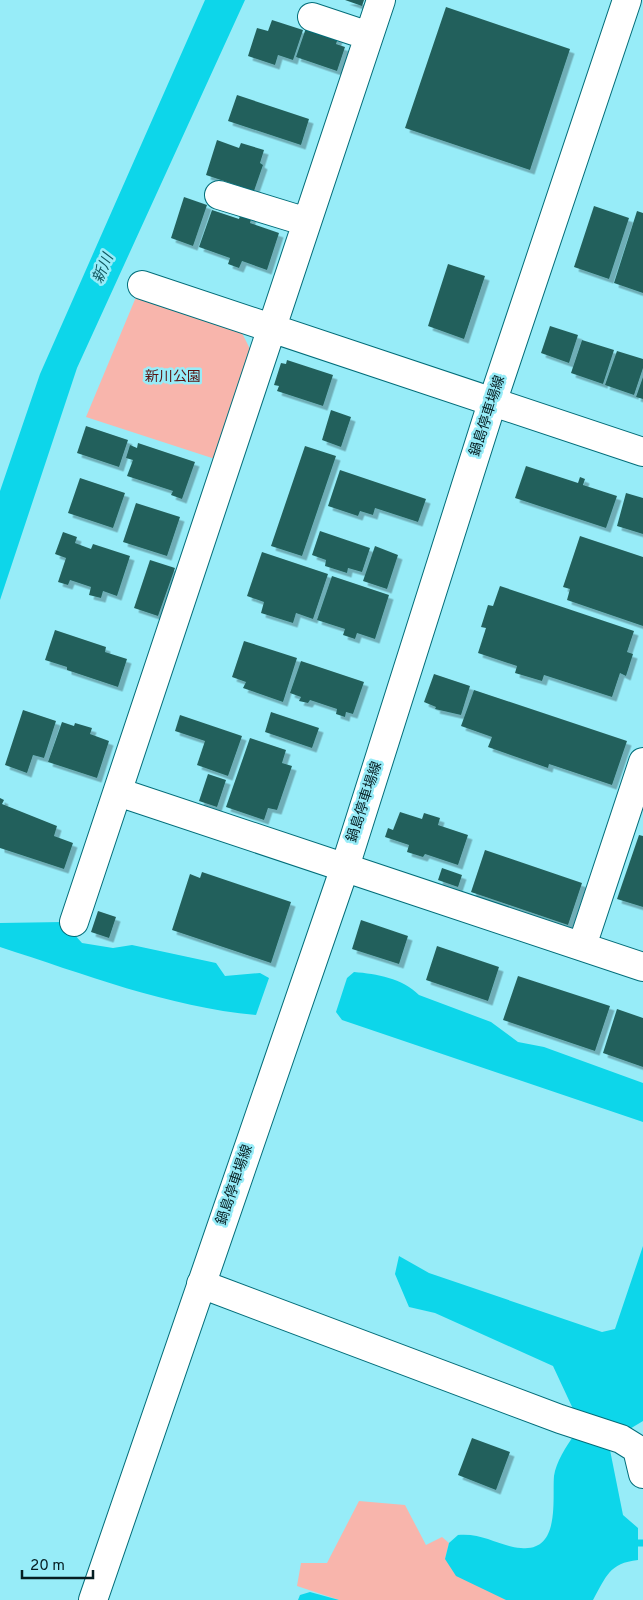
<svg xmlns="http://www.w3.org/2000/svg" width="643" height="1600" viewBox="0 0 643 1600" font-family="Overpass,'Noto Sans JP',sans-serif">
	<style>
		.green { fill: #f8b5ac }
		.water { fill: #0dd6ea }
		.lines { fill: none; stroke-linecap: round; stroke-linejoin: round }
		.stream { stroke: #0dd6ea; stroke-width: 7 }
		.building { fill: #24615c; filter: url(#shadow) }
		.minor-casing { stroke: #026d79; stroke-width: 30 }
		.secondary-casing { stroke: #026d79; stroke-width: 30 }
		.minor { stroke: #fff; stroke-width: 28 }
		.secondary { stroke: #fff; stroke-width: 28 }
		.labels { text-anchor: middle; dominant-baseline: central; stroke-width: 5; stroke-linejoin: round; paint-order: stroke }
		.park-label { font-size: 14px; fill: #571311; stroke: #97ecf8 }
		.street-label { font-size: 14px; fill: #051e22; stroke: #97ecf8 }
		.water-label { font-size: 15px; font-style: italic; fill: #125861; stroke: #97ecf8 }
	</style>
	<defs>
		<filter id="shadow"><feDropShadow dx="4.5" dy="4.5" stdDeviation="0" flood-color="#0004"/></filter>
	</defs>
	<rect width="100%" height="100%" fill="#97ecf8"/>
	<!-- green -->
	<path class="green" d="M136,297l106,36 9,18 -36,108 -129,-42z
		M359,1501l46,4 21,40 16,-8 7,6 -4,16 61,41h-167l-42,-14 4,-23h26z"/>
	<!-- water -->
	<path class="water" d="M205,0h40l-168,368 -77,232v-109l40,-117z
		M63,922l19,21 31,5 19,-3 84,18 9,13 35,-3 9,5 -13,37c-88,-8 -172,-41 -256,-68v-24z
		M354,972c23,2 48,6 65,23l72,27 27,20 26,5 99,36v39l-301,-102 -6,-8 11,-34z
		M643,1246v175l-15,9 -54,-19 -21,-45 -118,-53 -26,-6 -14,-33 4,-18 30,17 173,59 13,-3z
		M574,1435l36,15 13,65 15,13v32c-29,3 -32,17 -45,40h-87l-50,-24 -11,-17 4,-16 9,-8c27,-2 39,11 63,13 40,4 31,-49 33,-72 2,-14 12,-29 20,-41z
		M310,1592l29,8h-41l2,-5z"/>
	<g class="lines">
		<!-- stream -->
		<path class="stream" d="M638,1543h5"/>
	</g>
	<!-- building -->
	<path class="building" d="M345,0h19l-2,6z
		M446,7l124,42 -40,121 -125,-42z
		M272,20l31,10 -10,30 -15,-5 -3,10 -27,-9 9,-28 11,3z
		M306,28l32,10 -2,6 9,3 -8,24 -41,-14z
		M237,95l72,24 -8,26 -73,-24z
		M217,140l22,8 2,-5 23,7 -4,13 3,2 -9,26 -48,-16z
		M184,197l23,8 -14,41 -22,-8z
		M594,206l35,12 -20,61 -35,-12z
		M212,210l27,9 2,-6 11,3 -2,7 29,10 -12,37 -25,-9 -3,7 -11,-4 2,-6 -31,-11z
		M637,211l6,2v80l-29,-10z
		M448,264l37,12 -21,63 -36,-13z
		M550,326l28,9 -9,28 -28,-10z
		M582,340l32,10 -11,34 -32,-11z
		M617,351l26,8v9l-9,27 -29,-10z
		M287,360l46,15 -10,31 -46,-15 2,-5 -5,-1 7,-22 5,1z
		M643,377v22l-7,-2z
		M331,410l20,7 -10,30 -19,-7z
		M86,426l42,14 -9,27 -42,-14z
		M138,443l57,19 -13,37 -11,-4 2,-4 -46,-15 6,-16 -7,-2 4,-13 7,3z
		M305,446l31,10 -34,100 -31,-10z
		M526,466l52,17 2,-6 5,2 -2,6 34,11 -11,32 -91,-30z
		M340,470l86,29 -8,23 -43,-14 -2,7 -13,-4 -2,5 -30,-10z
		M80,478l45,15 -12,35 -45,-15z
		M626,493l17,5v36l-26,-8z
		M136,503l44,14 -13,39 -44,-14z
		M320,531l50,17 -8,24 -14,-4 -1,5 -22,-7 1,-6 -14,-5z
		M63,532l14,5 -2,6 16,6 2,-5 37,12 -13,40 -14,-5 -2,7 -12,-3 2,-8 -21,-7 -2,5 -10,-3 8,-24 -11,-4z
		M580,536l63,21v69l-76,-26 3,-11 -7,-2z
		M375,546l23,9 -11,34 -24,-8z
		M262,552l66,22 -15,45 -17,-6 -3,10 -32,-10 3,-11 -17,-6z
		M150,560l25,8 -17,48 -24,-8z
		M332,576l57,19 -14,44 -18,-6 -2,6 -12,-4 2,-6 -28,-9z
		M500,586l134,45 -7,21 6,2 -7,22 -6,-3 -8,24 -68,-22 -2,6 -27,-8 2,-7 -39,-13 8,-25 -5,-1 7,-22 5,1z
		M55,630l51,17 -1,5 22,7 -9,28 -51,-17v-3l-22,-7z
		M244,641l53,17 -14,44 -40,-14 3,-6 -14,-5z
		M301,661l63,21 -11,32 -7,-2 -1,5 -9,-3 1,-5 -27,-9 -2,3 -9,-2 2,-4 -11,-4z
		M434,674l36,12 -9,29 -26,-6 1,-2 -12,-5z
		M474,690l153,51 -15,44 -63,-21 -1,4 -60,-21 4,-10 -31,-11z
		M23,710l33,11 -12,37 -11,-3 -6,18 -22,-8z
		M271,712l48,16 -7,20 -47,-16z
		M180,715l62,21 -14,40 -31,-11 8,-24 -30,-10z
		M62,722l12,4 1,-3 17,5 -2,6 19,7 -12,37 -49,-16z
		M250,738l36,12 -4,13 10,3 -15,44 -9,-2 -4,12 -38,-13z
		M208,774l18,6 -9,27 -18,-6z
		M0,798l4,2 -2,4 55,22 -3,10 19,7 -9,26 -64,-21z
		M400,812l22,7 2,-6 16,5 -2,7 30,10 -10,30 -33,-11 -2,3 -16,-5 2,-7 -24,-8 3,-9 5,2z
		M639,835l4,1v71l-26,-8z
		M485,850l97,33 -14,42 -97,-33z
		M442,868l20,7 -4,12 -20,-7z
		M202,872l89,30 -20,61 -99,-33 18,-56 10,4z
		M98,911l18,6 -7,21 -18,-6z
		M361,920l47,16 -9,28 -47,-15z
		M437,946l62,21 -11,34 -62,-21z
		M518,976l92,30 -15,45 -92,-31z
		M617,1009l26,9v49l-40,-14z
		M472,1438l38,14 -14,38 -38,-15z"/>
	<g class="lines">
		<!-- minor casing -->
		<g class="minor-casing">
			<path id="minor" d="M312,17l57,19
				M219,195l88,27
				M142,285l501,167
				M118,792l525,175
				M74,922l307,-922
				M582,946l61,-184
				M201,1284l359,135 61,20 16,10 6,25"/>
		</g>
		<!-- secondary casing -->
		<g class="secondary-casing">
			<path id="secondary" d="M93,1600l252,-733 147,-464 135,-403"/>
		</g>
		<!-- minor -->
		<use href="#minor" class="minor"/>
		<!-- secondary -->
		<use href="#secondary" class="secondary"/>
	</g>
	<g class="labels">
		<!-- park labels -->
		<g class="park-label">
			<text x="173" y="377">新川公園</text>
		</g>
		<!-- street labels -->
		<g class="street-label">
			<text transform="translate(488 416) rotate(-72)">鍋島停車場線</text>
			<text transform="translate(365 802) rotate(-72)">鍋島停車場線</text>
			<text transform="translate(235 1185) rotate(-71)">鍋島停車場線</text>
		</g>
		<!-- water labels -->
		<g class="water-label">
			<text transform="translate(104 269) rotate(-67)">新川</text>
		</g>
	</g>
	<!-- scale -->
	<path d="M22 1570v8h71v-8" fill="none" stroke="#051e22" stroke-width="2.5"/>
	<text x="30" y="1570" font-size="15" fill="#051e22" stroke="#97ecf8" stroke-width="4" paint-order="stroke">20 m</text>
</svg>
